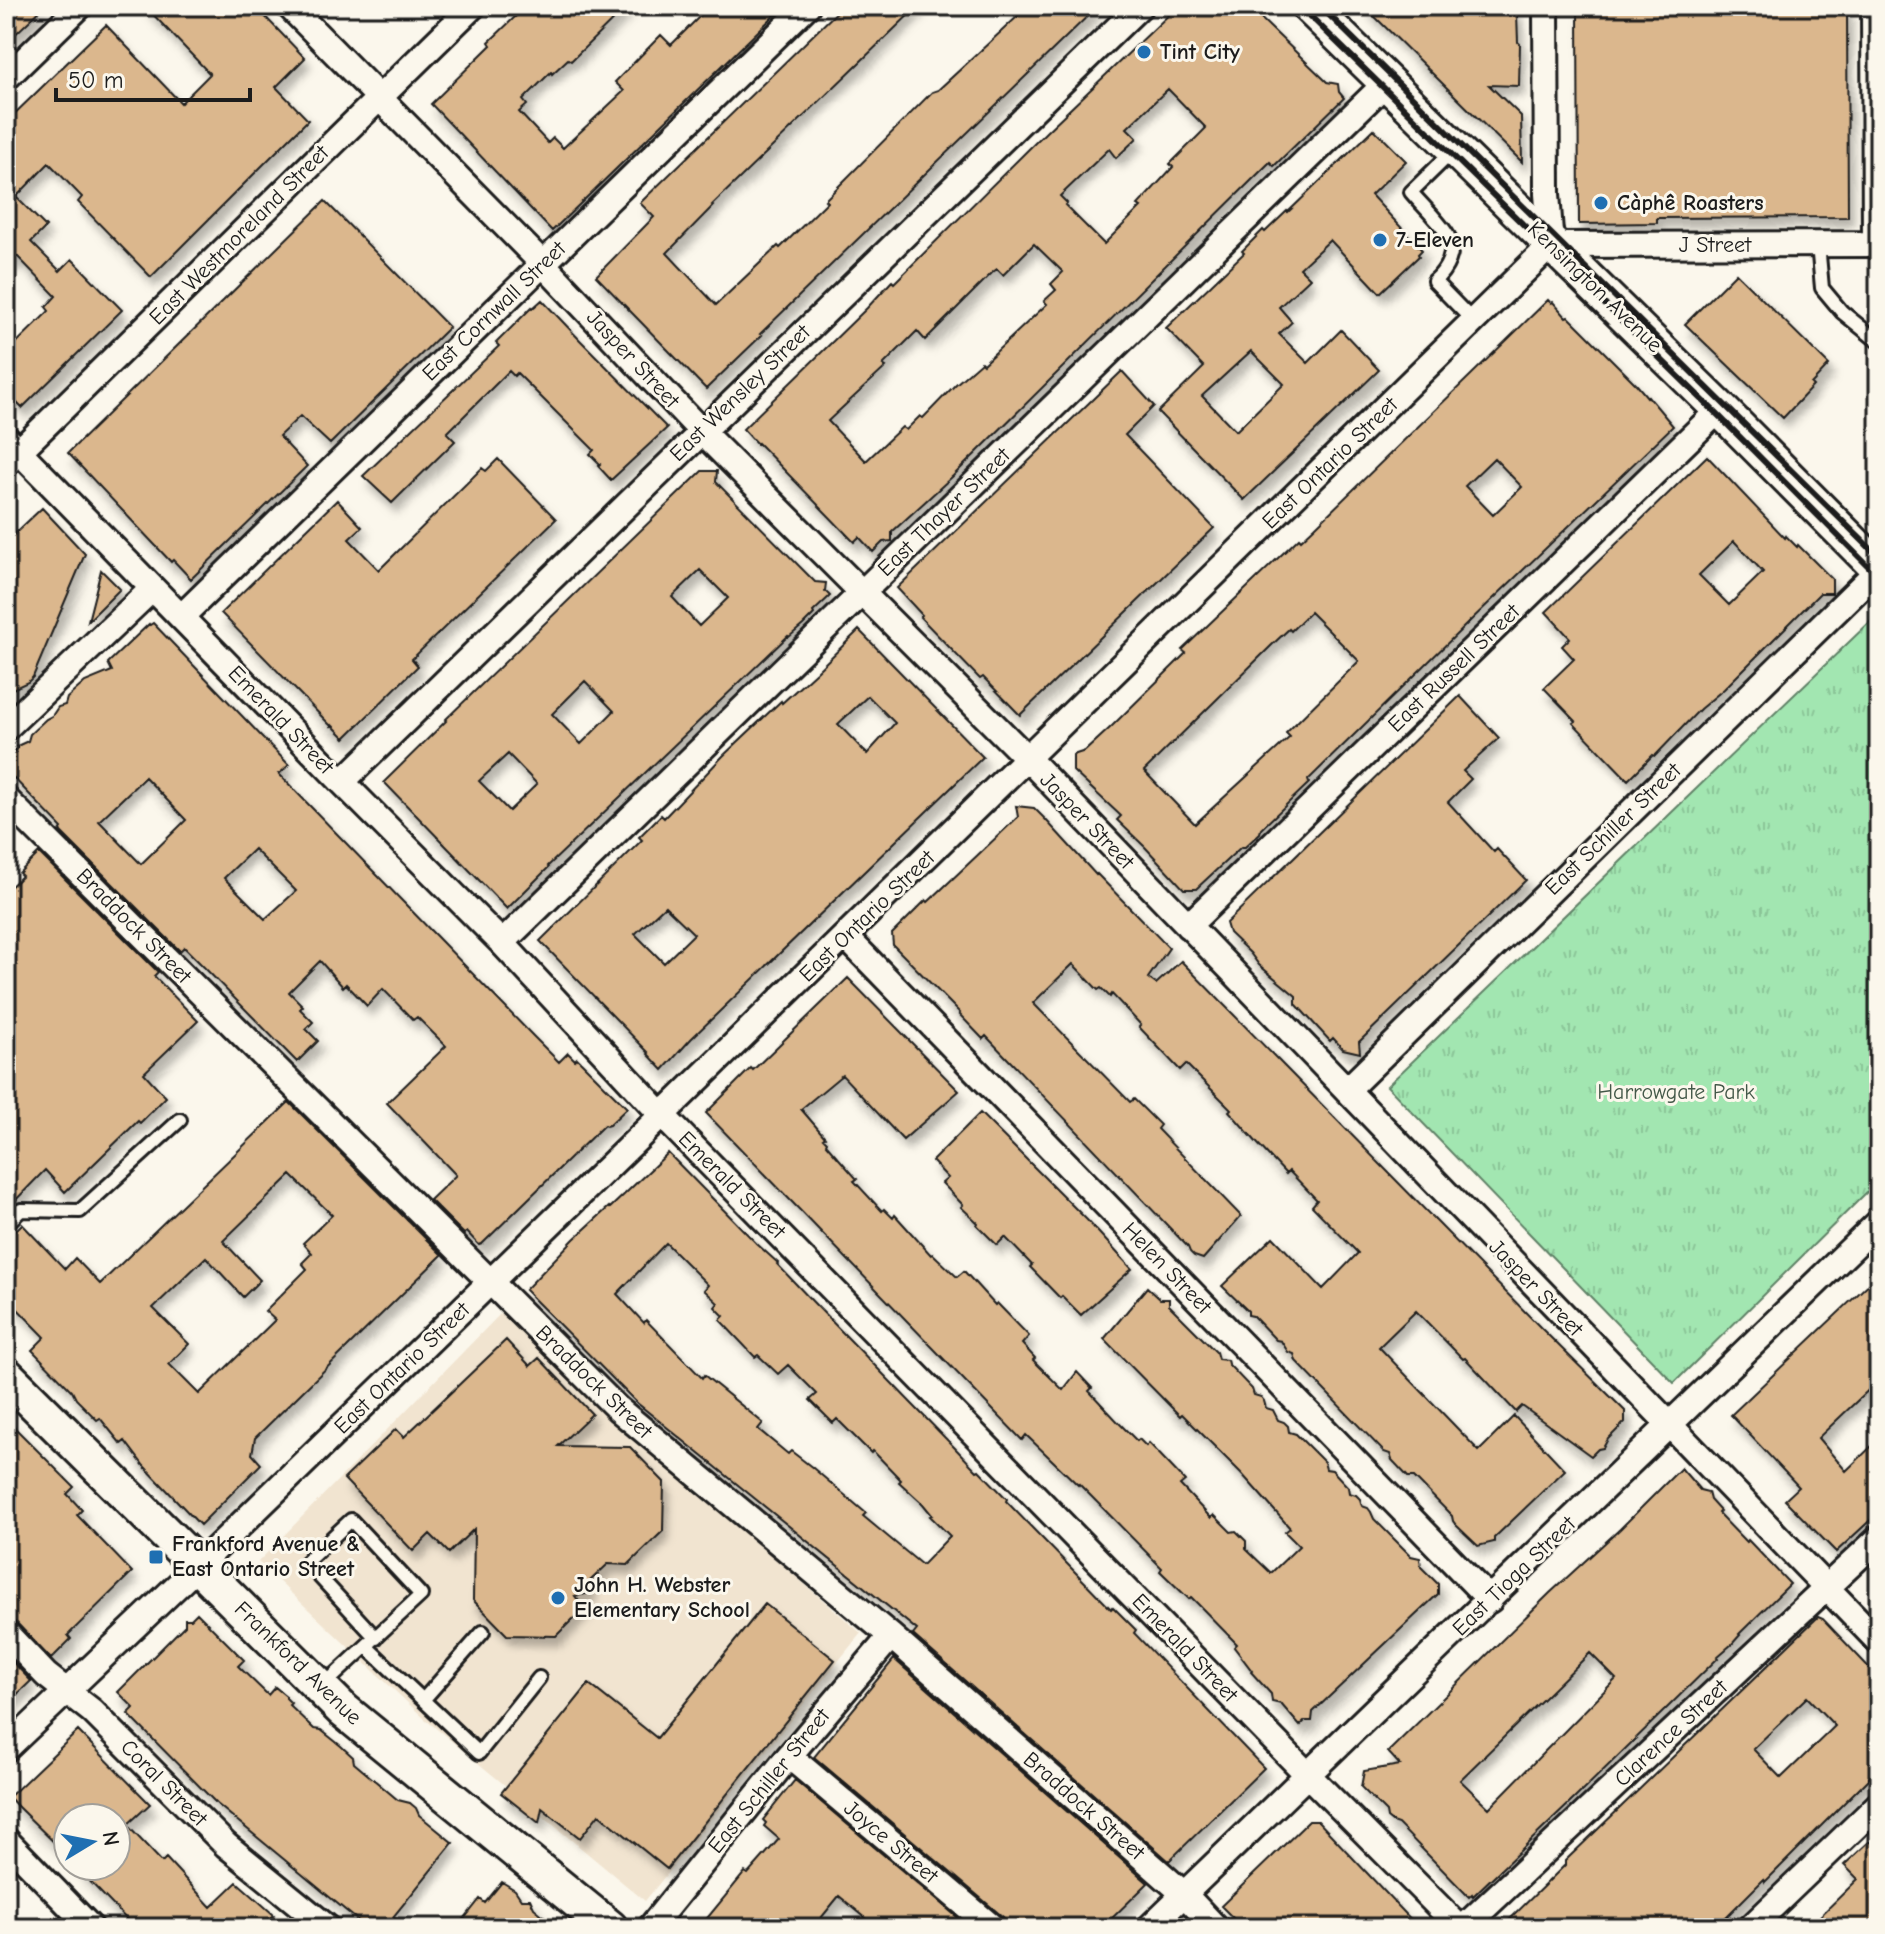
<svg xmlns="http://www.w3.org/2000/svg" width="1885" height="1934" viewBox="0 0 1885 1934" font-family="'Comic Neue',sans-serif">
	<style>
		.built { fill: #f1e4d0 }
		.park { fill: url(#park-tufts); stroke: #5f8166; stroke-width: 2 }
		.building { fill: #dbb78d; stroke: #1c1c1c; stroke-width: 2; fill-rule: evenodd; filter: url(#shadow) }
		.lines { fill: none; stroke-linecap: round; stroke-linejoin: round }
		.lane-casing { stroke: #1c1c1c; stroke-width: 18 }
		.street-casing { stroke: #1c1c1c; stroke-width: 30 }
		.secondary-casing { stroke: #1c1c1c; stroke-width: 40 }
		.lane { stroke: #fbf7ec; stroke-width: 12 }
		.street { stroke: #fbf7ec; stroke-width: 24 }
		.secondary { stroke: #fbf7ec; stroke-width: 34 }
		.rail { stroke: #1c1c1c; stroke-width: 6 }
		.poi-dot { fill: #1f6fb2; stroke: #fbf7ec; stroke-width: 3 }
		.labels { text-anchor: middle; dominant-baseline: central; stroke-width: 6; stroke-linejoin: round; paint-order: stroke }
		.poi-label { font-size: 22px; font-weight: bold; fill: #1c1c1c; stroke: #fbf7ec; text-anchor: start }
		.street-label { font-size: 22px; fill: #1c1c1c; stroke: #fbf7ec }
		.park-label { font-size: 22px; fill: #445949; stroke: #fbf7ec }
	</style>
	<defs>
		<pattern id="park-tufts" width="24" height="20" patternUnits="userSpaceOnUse" patternTransform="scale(2)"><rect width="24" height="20" fill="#a2e6b1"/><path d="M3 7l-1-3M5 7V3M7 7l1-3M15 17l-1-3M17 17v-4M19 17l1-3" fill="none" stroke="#8bc598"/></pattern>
		<filter id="shadow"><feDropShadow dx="5" dy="9" stdDeviation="4" flood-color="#0004"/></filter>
	</defs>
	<rect width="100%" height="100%" fill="#fbf7ec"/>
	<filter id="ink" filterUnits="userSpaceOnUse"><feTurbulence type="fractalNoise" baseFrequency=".0125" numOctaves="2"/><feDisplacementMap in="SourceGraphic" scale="16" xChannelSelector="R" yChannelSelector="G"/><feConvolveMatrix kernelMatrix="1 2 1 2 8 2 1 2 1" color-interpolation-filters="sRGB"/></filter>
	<g filter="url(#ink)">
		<!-- built -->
		<path class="built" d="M504,1310l113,112 244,211 -216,268 -219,-181 -168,-158z"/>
		<!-- park -->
		<path class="park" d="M1873,619l6,7v554l-205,203 -287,-297z"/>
		<!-- building -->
		<path class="building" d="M6,6h39l-39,37z
			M145,6h110l50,52 -29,29 32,33 -157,157 -73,-75 4,-5 -33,-34 -33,34 30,30 -15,15 29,29 12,-12 50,51 -100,98 -16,-16v-39l43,-42 -3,-4 10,-11 -39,-40 -11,10v-144l100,-97 75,78 29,-29z
			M507,6h120l-56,55 -3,-2 -16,15 -1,-2 -28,28 4,5 -8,7 29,31 5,-5 10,10 61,-57 -9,-9 46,-47 10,10 39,-39h74l-232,225 -121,-127 60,-59 -2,-3 27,-26z
			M843,6h75l-206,199 1,1 -46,47 49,52 62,-59 2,2 47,-46 -2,-2 107,-108 6,-2 80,-74 -10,-10h90l-338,328 2,1 -56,54 -110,-113 58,-59 -14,-14z
			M1178,6h70l79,76 11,2 1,8 5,6 -70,68 -4,-4 -317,314 -61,56v9l-9,1 -10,10 -14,-15 -5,5 -96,-99 -1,1 -14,-15 124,-121 25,-27 2,2 152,-151zM1168,89l38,39 -36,36 3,3 -35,38 3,2 -37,37 -39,-39 2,-2 -7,-7 49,-47 7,9 21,-20 -10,-10zM1034,244l29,28 -12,12 5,6 -12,11 3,3 -64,60 -2,-2 -25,22 -33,34 -3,-2 -14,14 -4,-3 -36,34 -38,-40 58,-54 -3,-2 34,-34 8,9 68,-68 4,-3 6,6z
			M1364,6h146l7,7 1,29 2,2 -1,42 -30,-1 32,31 1,46z
			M1578,6h269l1,211 -191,1v5l-78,1z
			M1374,129l32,32 -35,34 51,55 -4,4 1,2 -39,37 -50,-53 -30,28 10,10 -31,29 13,15 -13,12 29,29 33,-33 38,40 -135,130 -86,-88 46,-45 -38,-39 78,-75 -2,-2 21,-21 2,2 22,-21 1,1zM1251,351l33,33 -48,47 -34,-35z
			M325,201l124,126 -119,117 -30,-28 -21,20 28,30 -116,113 -18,-19 -2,2 -103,-109z
			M1736,273l93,92 -18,19 2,2 -30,32 -98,-94z
			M542,300l38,40 87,88 -56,52 -13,-14 2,-2 -10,-10 4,-4 -77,-77 -3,3 -5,-5 -62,62 8,8 -63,62 -29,-27 136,-130 -3,-3 36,-36 1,1z
			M1548,300l3,3 2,-1 13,15 2,-1 69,69 10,12 1,-1 25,30 -205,197 -160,157 1,3 -48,46 -1,4 -15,14h-4l-45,42h-12l-39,-42 -28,-27 4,-4 -48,-45v-16l12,-4 26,-24 75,-74 -4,-3 117,-112 2,2 14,-13zM1494,458l28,29 -29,28 -28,-29zM1310,612l49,49 -73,72 4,4 -95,87 -51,-53 129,-127 16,-15 2,2z
			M1122,371l32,35 -29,29 89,93 -194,187 -37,-38 -3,2 -60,-62 2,-2 -25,-27z
			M1707,456l78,82 1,-2 11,11 1,-2 34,34v14h-12l-96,96 -24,20 -45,47 -2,-1 -25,25 -55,-57 3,-2 -32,-33 30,-29 -12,-13 8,-8 -24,-26zM1734,541l29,31 -34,33 -30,-30z
			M498,459l58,60 -144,140 6,7 -73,72 -13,-13 -1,1 -110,-113 116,-113 25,27 -13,12 30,31 103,-102 4,3z
			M702,471h15l-1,11 99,100 11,1 -1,8 5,5 -17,16 1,2 -11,11 -14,12 -1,-1 -240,230 1,1 -42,42 -123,-127 62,-61 -1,-1zM700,570l28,28 -29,28 -27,-29zM585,681l29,30 -33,33 -29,-30zM508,754l29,30 -28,27 -30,-30z
			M42,508l43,46 -52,123 -5,5 -22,10v-150z
			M101,570l19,19 -32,32z
			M153,623l136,142 -10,9 255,263 25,25 9,-9 7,7 2,-2 50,50 -18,17 -3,1 -2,-1 -122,119 -3,1 -12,-13 -3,2 -34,-34 26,-25 -69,-72 59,-57 -29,-29 -4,3 -30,-31 -16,17 -21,-22 -3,3 -23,-26 -31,31 14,14 -3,3 13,13 -7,7 12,12 -21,21 -102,-104 -11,-11 -4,4 -120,-120 2,-3 -56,-58v-11l11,-10v-3l11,-5 2,-7 16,-15 6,-3 6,-9 7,-2 2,-7 18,-16 27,-11 -4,-8 41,-39 1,1zM145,777l41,43 -45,44 -42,-43zM254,849l42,42 -31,28 -41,-41z
			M859,630l124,127 -292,282 -28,31 -15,-16 1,-1 -109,-112 102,-101 -3,-3 22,-22 3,3 59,-62 58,-55 1,2 34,-31zM868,696l27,27 -28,31 -29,-30zM665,906l29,28 -30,29 -29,-29z
			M1460,696l39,42 -36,33 8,8 -23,23 46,50 3,-3 29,31 -167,162 1,11 -17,-4 -10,-11 -3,3 -34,-37v-8l-37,-31 -9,-12 -21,-20 -3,-10z
			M1016,806l18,2 11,11 51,56 1,-1 72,74 -21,30 8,6 25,-23 361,368 83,82v11l-17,17 -5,9 -5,1 -7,7 -69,-50 -6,6 -51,-54 -2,1 -47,-48 -37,36 100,104 35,-35 51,54 -71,68v4l-16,4 -22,-21 -3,-4 -1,-5 -38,-39h-6l-16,-17 -2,-6 -6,-2 -88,-91 -2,-7 -6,-2 -7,-11 -5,-1 -23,-24 -5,-1v-4l-26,-25 51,-49 50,52 35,-36 -46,-47 5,-6 -28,-29 -3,3 -28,-30 -29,-33 2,-2 -45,-45 -6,6 -41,-43 2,-2 -29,-31 -2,3 -9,-9 -3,2 -25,-26 -40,39 97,99 4,-3 26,26 -3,4 84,87 -38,43 -9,-3 -4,-4 -2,-5 -202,-211 -3,3 -24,-25 1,-1 -67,-68 -1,-11 34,-34 2,2 90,-85z
			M39,853l119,119 -4,4 44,45 -54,52 22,24 -26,26 -2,-2 -73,71 -20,-22 -39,40v-319l16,-15 -3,-3z
			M848,978l111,113 -56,49 -61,-65 -41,34 24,28 -2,1 4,4 -1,2 31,35 -3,2 28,30 2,-2 9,9 2,-3 36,40 2,-1 24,23 7,-6 31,34 2,-2 32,33 -7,8 13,14 -2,2 30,30 14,-18 15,16 -3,3 30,32 18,18 2,-2 7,7 3,-3 36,38 -5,4 31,33 3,-3 17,17 5,-1 10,10v8l25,24 28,-27 -14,-14 5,-4 -49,-55 -59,-59 -2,2 -76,-77 43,-52 13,12h9v6l47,47 2,7 9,1 1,4 24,25 2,6 7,2 3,4 2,7 7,2 5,10 6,2 4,4 1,6 7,2 28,28 2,7 6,1 16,17 1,6 7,2 4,4 2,7 6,2 3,4 3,7 37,37 9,2 1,9 17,17v10l-125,118 -1,9h-7l-5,5 -19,-22 -9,-2 -1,-8 -20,-22 1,-1 -18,-24 3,-3 -46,-47 -2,2 -29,-28 2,-3 -83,-84 -1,1 -52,-50 -4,5 -316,-327 45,-45 2,2z
			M289,1102l153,153 -187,183 -3,16 9,10 -61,61 -56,-59 -19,-25 -4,3 -21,-26 -3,2 -21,-21 -4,-8 -40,-41 13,-13 -39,-40v-57l16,-16 43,45 10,-11 25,26zM291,1175l41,40 -29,28 9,10 -10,10 5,6 -42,42 10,9 -76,74 -30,-30 20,-20 -36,-36 53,-51 37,40 17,-17 -37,-39z
			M980,1113l107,107 45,49 -51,46 -19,-19 -2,2 -30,-31 2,-2 -27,-28 -8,8 -20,-20 1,-2 -17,-16 2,-2 -21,-22 6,-5 -16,-17z
			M668,1153l89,91 21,19 -1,1 36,38 140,144 24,25 2,-1 28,29 -1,2 105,108 2,-2 23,23 -2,3 130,135 -95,93 -256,-226 4,-5 -280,-227 -112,-113 49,-51 35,-32 1,1zM666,1243l42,42 -4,5 14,13 -3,4 9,9 -4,4 35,37 3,-2 20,19 10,-9 29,29 -7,6 23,23 4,-4 34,34 2,-2 28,29 -2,2 24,22 9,11 -2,1 20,20 -28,29 -59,-49 3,-3 -53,-45 -22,-17 -3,3 -30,-25 5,-6 -59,-48 -2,3 -56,-58 -2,3 -27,-29z
			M1879,1274v106l-61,58 28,33 33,-32v73l-43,40 -51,-52 14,-13 -68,-72z
			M506,1340l24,26 9,-8 53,56 -34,32 72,1 34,35 -1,49 -35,34 -20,-1 -18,17 1,12 -16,3 9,12 -28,28 -49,-1 -34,-35 1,-71 -25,24 -19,-19 -17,17 -69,-72 52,-50 8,8z
			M6,1419l68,68 -7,7 15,16 -5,5 55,57 -64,63 3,4 -20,20 -34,-36 -11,-5z
			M1681,1468l19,22 8,2 2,8 10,11 -2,2 28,29 2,-2 42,44 -51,50 1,1 -8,9 -15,13 1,1 -144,141 -101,97 -1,-2 -3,3 -71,-73 -6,-2 -5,-4 -1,-6 -25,-25 3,-16 36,-6 -12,-13 162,-159 70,-64zM1590,1653l26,26 -127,129 -29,-28z
			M765,1604l70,56 -168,209 -68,-55 -19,24 -38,-30 -3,15 -38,-30 88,-109 68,54z
			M197,1613l47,47 -6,6 30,29 7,-8 11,9v2l5,5 -2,2 25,24 7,1 20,16 12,11 1,6 44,37 12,3 6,5 3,7 34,28 -60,74 13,11h-39l-150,-124 -89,-90 6,-6 -16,-16 67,-67v-6h6z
			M1818,1617l5,2 56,59v90l-114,114 -1,-3 -38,38 9,9v2h-234l64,-63v-4zM1807,1697l28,29 -54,52 -28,-29z
			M6,1655l25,26 -25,24z
			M894,1659l254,224 -46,45h-94l-1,-6 -4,-5 -189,-160z
			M78,1731l72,73 -23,21 35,37 4,-4 45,49 26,-25 37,33 -13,13h-126l-60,-62h41v-48h-48v38l-51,-50 -8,-9z
			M795,1780l175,148h-92l-39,-32 -26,32h-114l46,-56 3,2 31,-35 -15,-13 2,-3 -3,-3z
			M1309,1821h9l101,107h-176l-22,-22z
			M1870,1841l9,10v77h-71l50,-49 -14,-14z
			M502,1882l13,8 6,9h9l4,9 24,20h-101l23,-29 5,4z"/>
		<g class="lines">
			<!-- lane casing -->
			<g class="lane-casing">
				<path id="lane" d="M1452,152l-41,40c9,11 31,32 37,44 9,15 -2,35 -14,45l40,41
					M1818,244l4,44 20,24 37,30
					M6,1224l15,-14 59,1 100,-91
					M367,1647l112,106 60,-75
					M322,1687l99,-92 -70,-75 -45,42 70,76
					M423,1700l60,-68"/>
			</g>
			<!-- street casing -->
			<g class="street-casing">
				<path id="street" d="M289,6l253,257 159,168 327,328 851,883
					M1546,6l1,188 4,51
					M1874,6l1,238
					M6,78l74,-72
					M1551,245l328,-1
					M6,438l336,344 160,161 160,172 646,660 152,153
					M6,464l467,-458
					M181,617l626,-611
					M6,728l146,-139
					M342,782l798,-776
					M6,799l612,610 273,227 293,258 32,34
					M1188,926l532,-517
					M845,936l645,664
					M502,943l885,-861
					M1347,1090l532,-521
					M6,1633l40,42 46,36 134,134 102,83
					M6,1749l192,-183 464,-451 889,-870
					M789,1756l204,172
					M6,1840l85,88
					M650,1928l139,-172 102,-120
					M1149,1928l730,-706
					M1463,1928l416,-390
					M1750,1928l129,-124"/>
			</g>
			<!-- secondary casing -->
			<g class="secondary-casing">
				<path id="secondary" d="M1309,6l411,403 159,160
					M6,1375l337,335 267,218"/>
			</g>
			<!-- lane -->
			<use href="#lane" class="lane"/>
			<!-- street -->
			<use href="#street" class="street"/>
			<!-- secondary -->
			<use href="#secondary" class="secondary"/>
			<!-- rail -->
			<path class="rail" d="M1300,6l420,411 159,160
				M1320,6l559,551"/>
		</g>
	</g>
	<!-- markers -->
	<g class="poi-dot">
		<circle cx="1144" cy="52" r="8"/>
		<circle cx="1601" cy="203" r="8"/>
		<circle cx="1380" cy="240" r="8"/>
		<rect x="148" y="1549" width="16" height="16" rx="4"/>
		<circle cx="558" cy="1598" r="8"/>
	</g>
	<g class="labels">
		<!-- poi labels -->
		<g class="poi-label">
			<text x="1160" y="52">Tint City</text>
			<text x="1617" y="203">Càphê Roasters</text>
			<text x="1396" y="240">7-Eleven</text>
			<text x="172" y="1544">Frankford Avenue &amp;<tspan x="172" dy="25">East Ontario Street</tspan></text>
			<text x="574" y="1585">John H. Webster<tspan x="574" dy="25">Elementary School</tspan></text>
		</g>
		<!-- street labels -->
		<g class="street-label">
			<text transform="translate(239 235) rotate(-45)">East Westmoreland Street</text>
			<text x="1715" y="245">J Street</text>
			<text transform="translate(1595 287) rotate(44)">Kensington Avenue</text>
			<text transform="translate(494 311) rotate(-44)">East Cornwall Street</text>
			<text transform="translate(633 359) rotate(47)">Jasper Street</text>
			<text transform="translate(740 393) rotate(-44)">East Wensley Street</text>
			<text transform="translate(1330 463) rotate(-44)">East Ontario Street</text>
			<text transform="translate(944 512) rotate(-44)">East Thayer Street</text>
			<text transform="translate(1454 668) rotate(-44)">East Russell Street</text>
			<text transform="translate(281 720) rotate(46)">Emerald Street</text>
			<text transform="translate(1087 821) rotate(46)">Jasper Street</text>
			<text transform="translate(1613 829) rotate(-44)">East Schiller Street</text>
			<text transform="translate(867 916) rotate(-44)">East Ontario Street</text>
			<text transform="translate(134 926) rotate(45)">Braddock Street</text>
			<text transform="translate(732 1185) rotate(45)">Emerald Street</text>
			<text transform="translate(1167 1268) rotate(46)">Helen Street</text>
			<text transform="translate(1536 1288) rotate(46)">Jasper Street</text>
			<text transform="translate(402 1368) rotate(-44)">East Ontario Street</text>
			<text transform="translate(594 1382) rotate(44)">Braddock Street</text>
			<text transform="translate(1514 1576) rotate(-44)">East Tioga Street</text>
			<text transform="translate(1185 1648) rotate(46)">Emerald Street</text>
			<text transform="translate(298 1663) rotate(44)">Frankford Avenue</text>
			<text transform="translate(1671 1733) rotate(-43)">Clarence Street</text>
			<text transform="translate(769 1781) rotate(-51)">East Schiller Street</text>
			<text transform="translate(164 1783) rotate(45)">Coral Street</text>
			<text transform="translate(1084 1806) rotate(41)">Braddock Street</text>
			<text transform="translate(891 1842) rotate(40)">Joyce Street</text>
		</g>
		<!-- park labels -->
		<g class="park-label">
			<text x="1676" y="1092">Harrowgate Park</text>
		</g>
	</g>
	<!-- margin -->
	<rect width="1885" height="1934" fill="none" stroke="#fbf7ec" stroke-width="32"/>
	<rect x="16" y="16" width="1853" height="1902" fill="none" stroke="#1c1c1c" stroke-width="3" filter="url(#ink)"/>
	<!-- north arrow -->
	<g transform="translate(92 1842) rotate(80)"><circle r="38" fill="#fbf7ec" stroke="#a29f99" stroke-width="2"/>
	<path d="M0-6L14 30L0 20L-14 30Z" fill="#1f6fb2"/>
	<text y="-12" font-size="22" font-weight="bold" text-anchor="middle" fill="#1c1c1c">N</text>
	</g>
	<!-- scale -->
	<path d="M56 88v12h194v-12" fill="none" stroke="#1c1c1c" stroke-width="4"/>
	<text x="68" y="88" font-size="24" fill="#1c1c1c" stroke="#fbf7ec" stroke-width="6" paint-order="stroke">50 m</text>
</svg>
